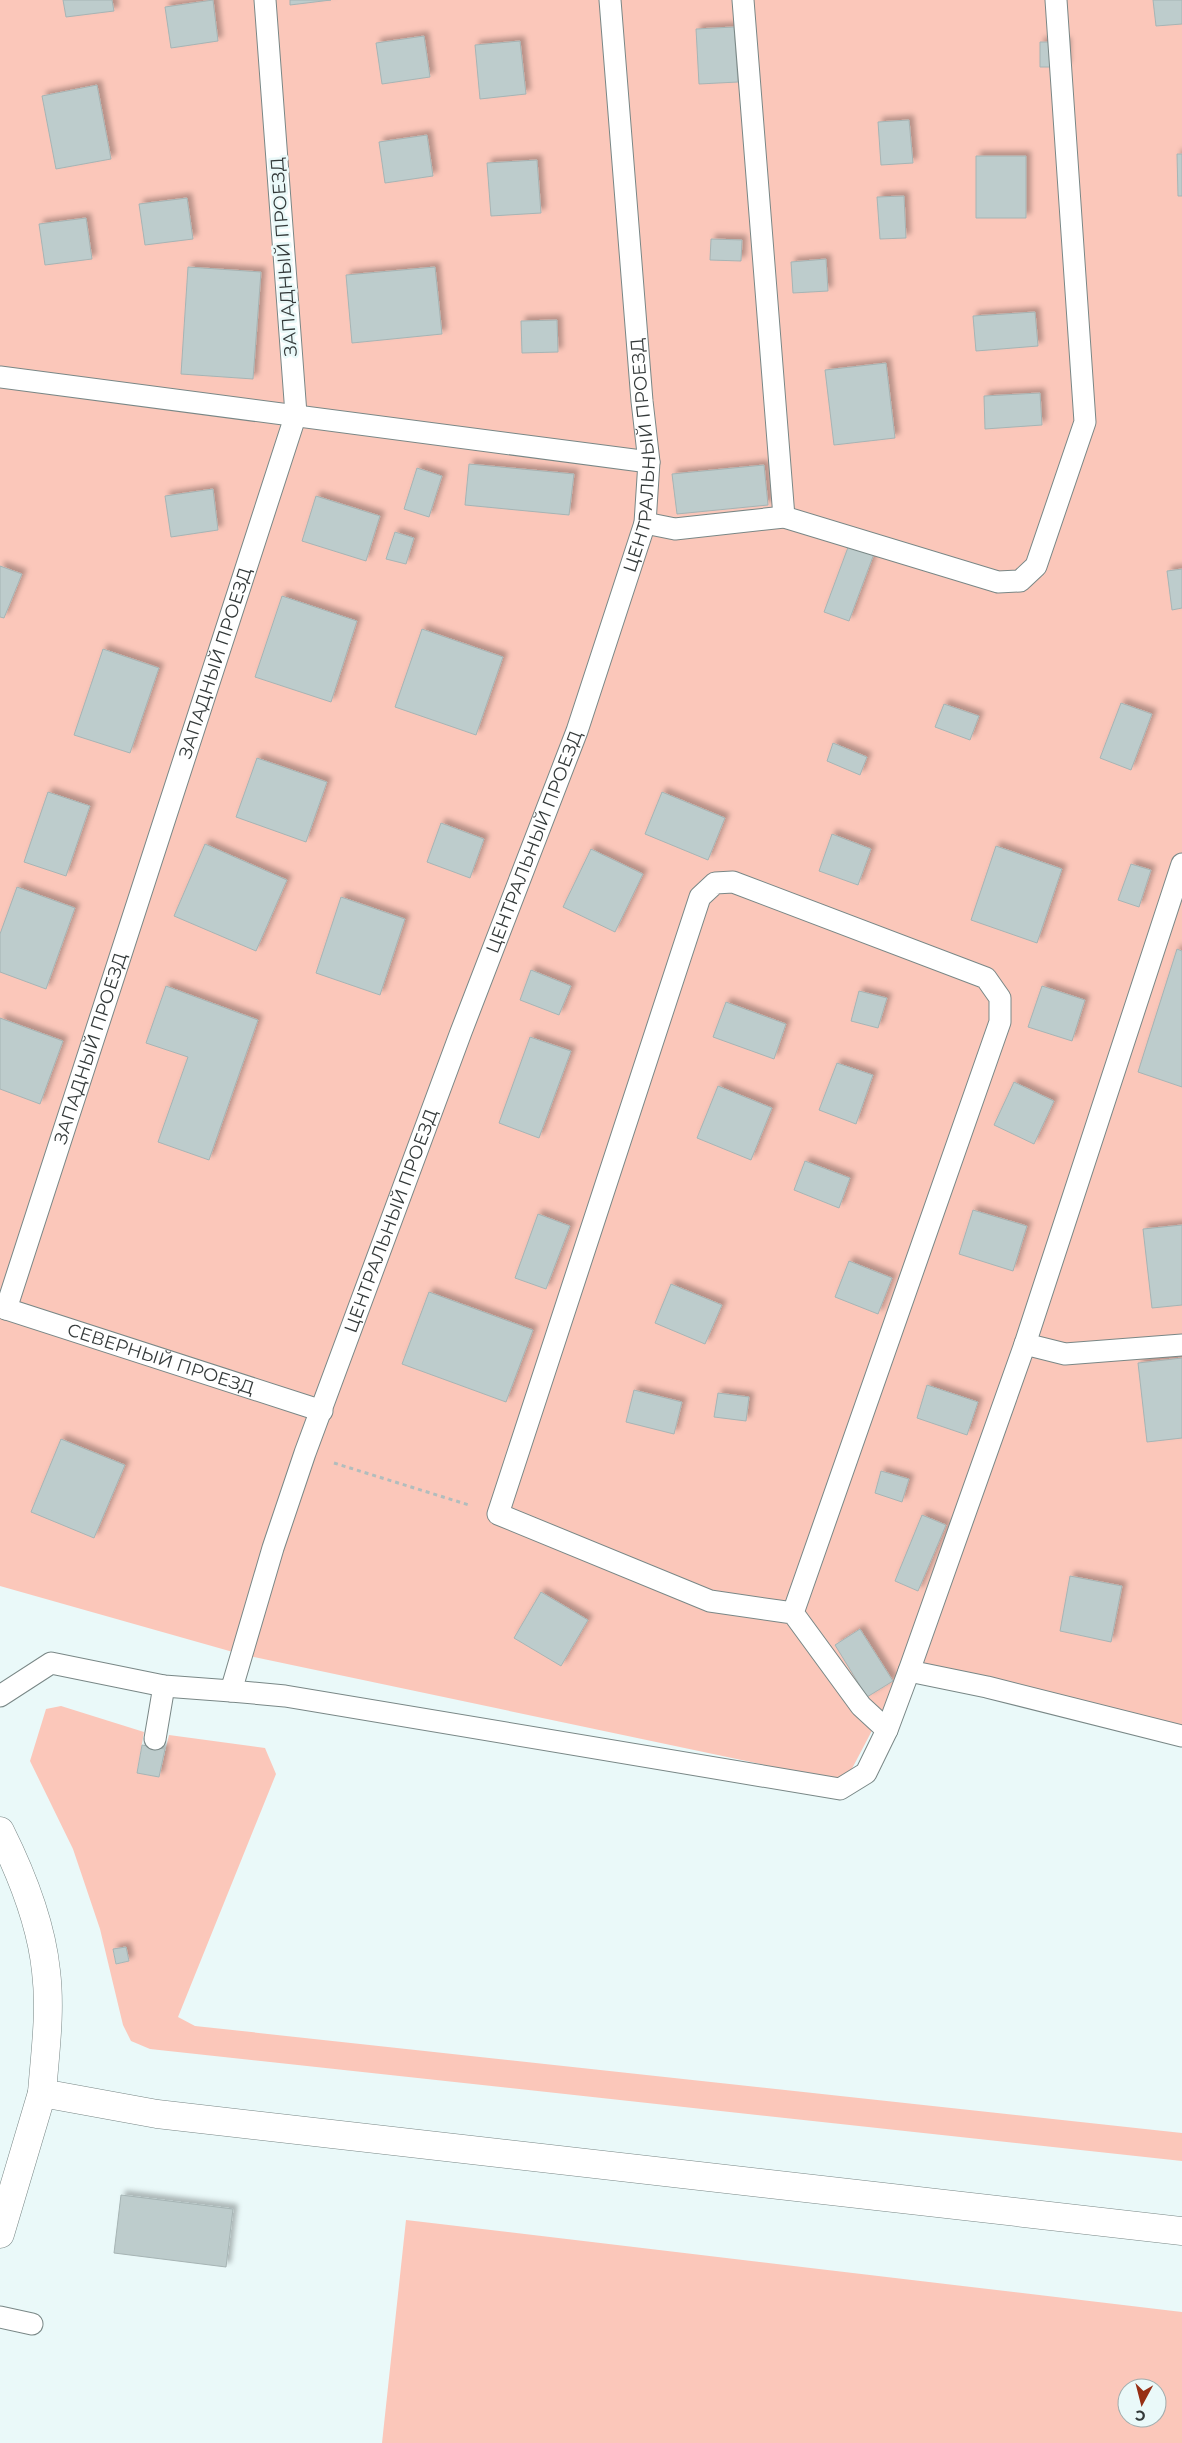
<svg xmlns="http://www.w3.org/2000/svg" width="1182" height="2443" viewBox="0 0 1182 2443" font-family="Montserrat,sans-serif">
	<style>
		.green { fill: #fbc7ba; fill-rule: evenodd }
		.building { fill: #bdcccc; stroke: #a6b4b4; filter: url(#shadow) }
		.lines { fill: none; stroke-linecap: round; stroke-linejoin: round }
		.service-casing { stroke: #798786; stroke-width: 23 }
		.minor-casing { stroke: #798786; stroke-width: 29 }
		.tertiary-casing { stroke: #798786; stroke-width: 29 }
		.path { stroke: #b1bdbd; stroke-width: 3; stroke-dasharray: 4 4; stroke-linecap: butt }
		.service { stroke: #fff; stroke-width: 21 }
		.minor { stroke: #fff; stroke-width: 28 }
		.tertiary { stroke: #fff; stroke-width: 28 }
		.labels { text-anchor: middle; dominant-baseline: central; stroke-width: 5; stroke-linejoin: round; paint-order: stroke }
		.street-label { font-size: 18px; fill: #343a3a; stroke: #eaf9f9 }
	</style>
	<defs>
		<filter id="shadow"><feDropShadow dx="4.5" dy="-4.5" stdDeviation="2.5" flood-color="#0004"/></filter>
	</defs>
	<rect width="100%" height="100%" fill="#eaf9f9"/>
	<!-- green -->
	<path class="green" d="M0,0h1182v1727l-274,-65 -63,120 -605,-128 -240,-68z
		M61,1706l83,26 -7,40 22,5 10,-42 96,13 11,26 -98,243 17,9 987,107v28l-1032,-112 -19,-8 -8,-16 -23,-96 -27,-80 -43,-88 16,-52zM126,1947l3,14 -13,3 -3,-14z
		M406,2220l776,92v131h-800zM1127,2388h30v30h-30z"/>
	<!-- building -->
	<path class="building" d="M63,0h49l2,11 -48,6z
		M213,0l5,41 -47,7 -6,-41z
		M290,0h41l-41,5z
		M1153,0h29v24l-26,2z
		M734,27l4,55 -39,2 -3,-55z
		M424,36l6,41 -48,7 -6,-41z
		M520,41l6,53 -46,5 -5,-54z
		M1040,42h26v25h-26z
		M97,85l14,74 -55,10 -14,-73z
		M909,120l4,43 -32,2 -3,-43z
		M427,135l6,41 -48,7 -6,-41z
		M1177,154h5v42h-4z
		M976,156h50v62h-50z
		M537,160l4,53 -50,3 -4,-53z
		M904,196l2,42 -26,1 -3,-42z
		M187,198l6,41 -48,6 -6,-41z
		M86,218l6,41 -47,6 -6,-41z
		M711,239l31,1 -1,21 -31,-1z
		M826,259l2,32 -35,2 -2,-31z
		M188,267l73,5 -8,107 -72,-5z
		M435,267l7,67 -90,9 -6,-68z
		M1035,312l3,34 -62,5 -3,-35z
		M557,320l1,32 -36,1 -1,-32z
		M886,363l9,75 -61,7 -9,-75z
		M1040,393l2,32 -57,4 -1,-33z
		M469,464l105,10 -5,41 -104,-10z
		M764,465l4,40 -91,9 -5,-40z
		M417,468l25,8 -13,41 -25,-8z
		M213,489l5,41 -47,7 -6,-41z
		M316,496l64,20 -14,45 -64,-20z
		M395,532l19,6 -8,26 -20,-5z
		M850,542l25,9 -26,70 -25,-9z
		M0,566l22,8 -18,44 -4,-1z
		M1182,569v39l-10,2 -5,-39z
		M282,596l75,25 -26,81 -76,-25z
		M422,629l81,28 -27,78 -81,-28z
		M103,649l56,19 -29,85 -56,-18z
		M1121,703l31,11 -21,56 -31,-12z
		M944,704l35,12 -9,24 -35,-13z
		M833,743l34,14 -7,18 -33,-14z
		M257,758l70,24 -21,60 -70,-25z
		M48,792l42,14 -24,70 -42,-14z
		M662,792l63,26 -17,42 -63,-26z
		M441,823l43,16 -14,39 -43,-16z
		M832,834l39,15 -13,36 -39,-14z
		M205,844l82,36 -31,71 -82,-35z
		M996,846l66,23 -25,74 -66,-23z
		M591,849l52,25 -28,58 -52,-25z
		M1131,864l20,6 -12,37 -21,-7z
		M17,887l58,21 -29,81 -46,-17v-38z
		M341,897l64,22 -25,76 -64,-22z
		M1177,949l5,2v136l-44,-15z
		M531,970l40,16 -12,29 -39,-15z
		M166,986l92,34 -49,140 -51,-18 30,-85 -42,-14z
		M1042,986l43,14 -13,41 -44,-14z
		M859,991l28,7 -9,30 -27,-7z
		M726,1002l60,22 -12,35 -61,-22z
		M0,1018l63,23 -23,63 -40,-15z
		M530,1037l41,14 -32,87 -40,-15z
		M837,1063l36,12 -17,49 -37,-14z
		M1014,1082l40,19 -20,43 -40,-19z
		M718,1086l54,22 -21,52 -54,-22z
		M805,1161l45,17 -11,30 -45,-18z
		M973,1210l54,16 -14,45 -54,-17z
		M538,1214l32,12 -24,63 -31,-11z
		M1182,1225v80l-30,3 -9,-79z
		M849,1261l43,17 -14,36 -43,-17z
		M671,1284l51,21 -17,39 -50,-21z
		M429,1292l104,38 -27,72 -104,-38z
		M1182,1358v80l-35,4 -9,-79z
		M927,1385l51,17 -11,33 -50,-17z
		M634,1390l48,12 -8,32 -48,-12z
		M718,1393l31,4 -3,24 -32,-4z
		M61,1439l64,26 -31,73 -63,-26z
		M881,1471l28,8 -7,23 -27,-9z
		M922,1515l24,10 -28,66 -23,-10z
		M1070,1576l52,10 -11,56 -51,-11z
		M541,1592l47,28 -27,46 -47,-28z
		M860,1629l33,52 -26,16 -32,-52z
		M142,1745l23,4 -6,28 -22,-4z
		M126,1947l3,14 -13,3 -3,-15z
		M121,2195l112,14 -7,58 -112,-14z"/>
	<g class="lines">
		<!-- service casing -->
		<g class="service-casing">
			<g id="service">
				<path d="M743,0l41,517"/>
				<path d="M0,377l649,85"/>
				<path d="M645,523l30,6 109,-12 214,65 22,-1 16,-15 49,-144 -29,-422"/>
				<path id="s1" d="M0,1307l322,104"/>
				<path id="s2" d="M6,1309l290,-895 -31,-414"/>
				<path d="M1025,1344l40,10 117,-9"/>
				<path d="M793,1613l207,-591v-24l-14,-20 -253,-96 -18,1 -15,14 -202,617 212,87 83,12 68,93 26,24"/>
				<path d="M909,1671l78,16 195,49"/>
				<path d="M231,1691l54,5 555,93 26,-16 21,-43 22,-59 116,-327 157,-480"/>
				<path id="s3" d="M0,1696l51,-33 113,23 67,5 42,-143 32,-95 156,-421 116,-301 68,-208 4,-61 -7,-61 -32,-401"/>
				<path d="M155,1739l9,-53"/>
				<path d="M0,2317l32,7"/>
			</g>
		</g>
		<!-- minor casing -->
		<g class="minor-casing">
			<path id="minor" d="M0,2234l42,-141"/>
		</g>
		<!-- tertiary casing -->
		<g class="tertiary-casing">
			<path id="tertiary" d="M0,1831c22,44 41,91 46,140 5,41 -1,82 -4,122l115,21 1025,117"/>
		</g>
		<!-- path -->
		<path class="path" d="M334,1463l135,42"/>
		<!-- service -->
		<use href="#service" class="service"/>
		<!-- minor -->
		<use href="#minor" class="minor"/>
		<!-- tertiary -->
		<use href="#tertiary" class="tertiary"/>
	</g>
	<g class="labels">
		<!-- street labels -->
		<g class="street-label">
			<text transform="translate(284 257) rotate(-94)">ЗАПАДНЫЙ ПРОЕЗД</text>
			<text stroke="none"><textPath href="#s3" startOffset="1550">ЦЕНТРАЛЬНЫЙ ПРОЕЗД</textPath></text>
			<text stroke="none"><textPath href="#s2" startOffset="679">ЗАПАДНЫЙ ПРОЕЗД</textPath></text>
			<text stroke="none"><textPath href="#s3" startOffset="1145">ЦЕНТРАЛЬНЫЙ ПРОЕЗД</textPath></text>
			<text stroke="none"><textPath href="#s2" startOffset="274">ЗАПАДНЫЙ ПРОЕЗД</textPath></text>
			<text stroke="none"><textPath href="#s3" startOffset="740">ЦЕНТРАЛЬНЫЙ ПРОЕЗД</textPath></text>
			<text stroke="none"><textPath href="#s1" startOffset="169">СЕВЕРНЫЙ ПРОЕЗД</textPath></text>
		</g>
	</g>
	<!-- north arrow -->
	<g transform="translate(1142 2403) rotate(187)"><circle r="24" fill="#eaf9f9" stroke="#a1adad"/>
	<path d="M0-4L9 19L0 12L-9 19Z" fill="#972f14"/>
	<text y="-8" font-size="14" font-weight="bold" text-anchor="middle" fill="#343a3a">С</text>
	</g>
</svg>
